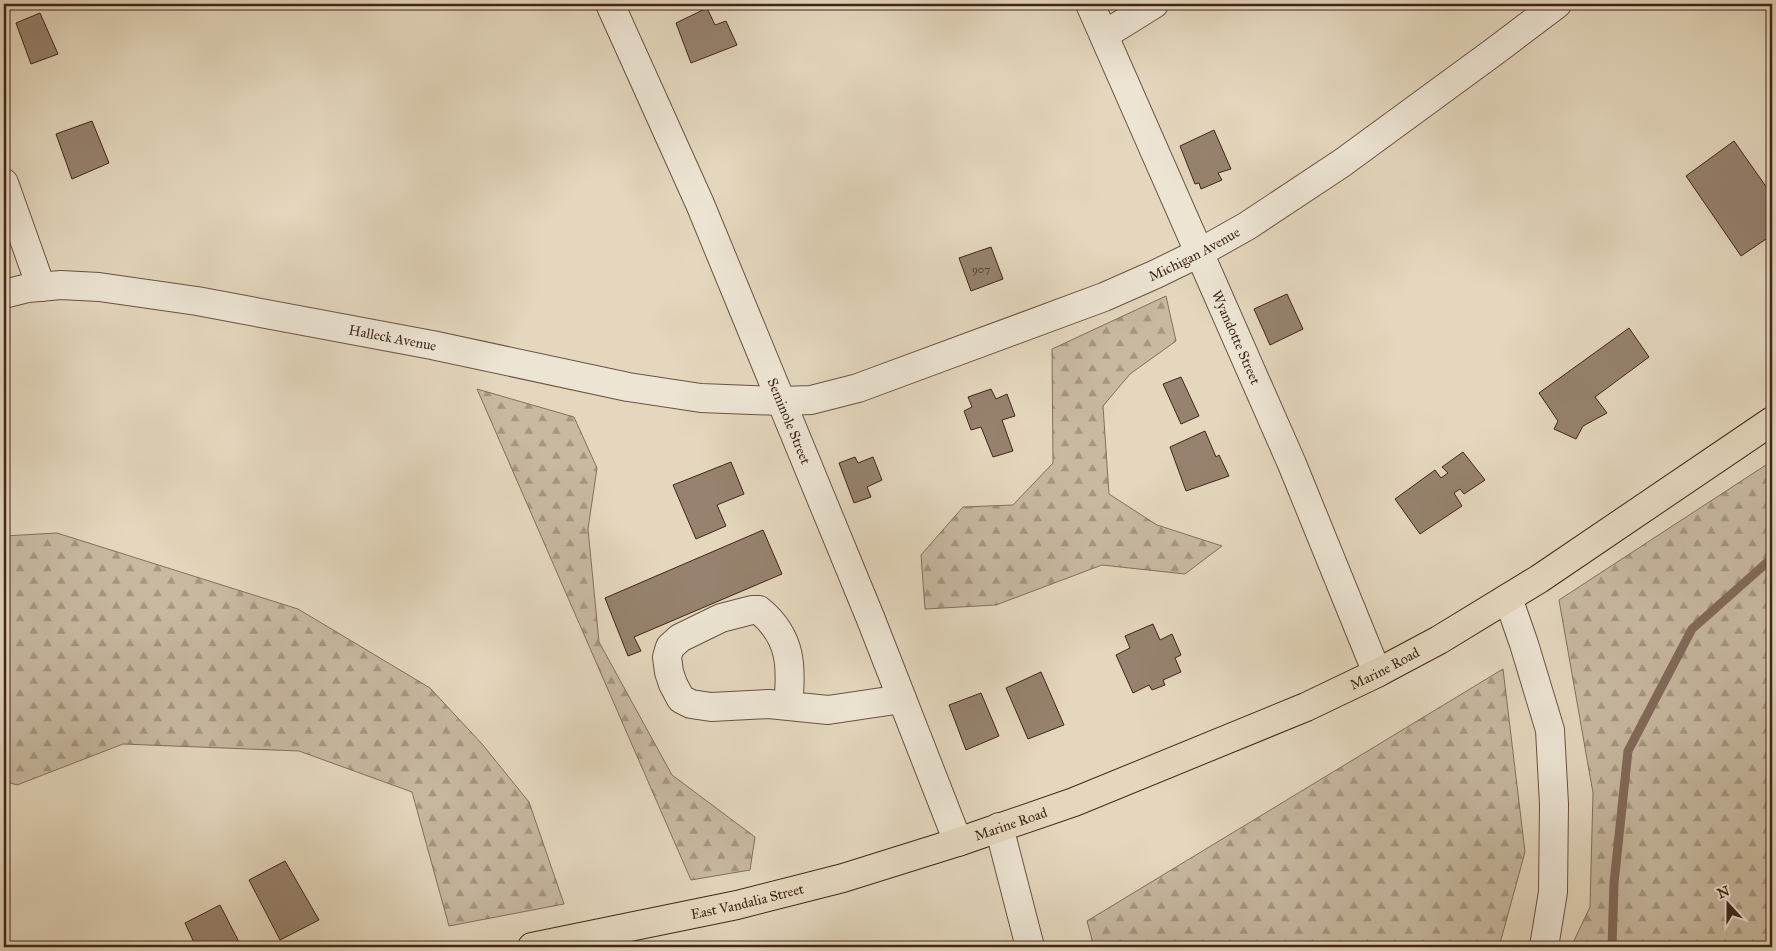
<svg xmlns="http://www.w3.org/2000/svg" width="1776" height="951" viewBox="0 0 1776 951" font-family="'IM FELL Great Primer',serif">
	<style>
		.forest { fill: url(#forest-firs); stroke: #846f5d }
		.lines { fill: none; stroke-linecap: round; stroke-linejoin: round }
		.stream { stroke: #826b5a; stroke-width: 9 }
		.building { fill: #96826e; stroke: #412519 }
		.minor-casing { stroke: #6a5242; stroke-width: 30 }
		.major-casing { stroke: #412519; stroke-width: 30 }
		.minor { stroke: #ede5d4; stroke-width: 28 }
		.major { stroke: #e4d7bd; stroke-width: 28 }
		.labels { text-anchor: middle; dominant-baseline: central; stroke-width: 4; stroke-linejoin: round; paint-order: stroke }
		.number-label { font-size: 11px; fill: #563c2e }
		.street-label { font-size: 14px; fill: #412519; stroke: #ede5d4 }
	</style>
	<defs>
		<pattern id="forest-firs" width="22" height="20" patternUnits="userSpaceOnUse" patternTransform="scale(1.25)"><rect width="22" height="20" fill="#c8b9a1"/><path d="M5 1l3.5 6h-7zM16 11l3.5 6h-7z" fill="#a49682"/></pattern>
	</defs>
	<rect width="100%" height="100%" fill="#e4d7bd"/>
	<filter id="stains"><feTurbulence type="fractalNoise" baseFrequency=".004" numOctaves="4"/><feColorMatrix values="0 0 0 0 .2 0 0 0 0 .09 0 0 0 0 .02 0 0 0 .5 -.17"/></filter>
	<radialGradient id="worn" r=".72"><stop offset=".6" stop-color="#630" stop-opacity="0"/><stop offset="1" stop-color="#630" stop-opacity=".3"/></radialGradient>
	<!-- forest -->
	<path class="forest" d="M1166,296l10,45 -46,33 -27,32 6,88 48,31 65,21 -37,28 -83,-9 -106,40 -71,4 -4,-54 42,-48 50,-2 40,-42 -1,-114z
		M477,389l97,28 23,51 -9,61 11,113 73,133 83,62 -5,33 -59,10z
		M1772,461v486h-201l19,-40 3,-114 -34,-193z
		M57,533l241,76 132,79 52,56 47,58 35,102 -115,22 -37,-134 -113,-41 -176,-7 -106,41 -13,-4v-245z
		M1503,669l22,183 -26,95h-405l-7,-26z"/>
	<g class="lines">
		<!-- stream -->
		<path class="stream" d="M1612,947l2,-64 14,-132 64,-122 80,-71"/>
	</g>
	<!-- building -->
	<path class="building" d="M707,8l8,17 11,-4 11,24 -46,18 -15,-40z
		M40,13l18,41 -27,10 -15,-41z
		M92,121l17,42 -37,16 -16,-45z
		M1214,130l17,39 -13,4 4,7 -21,9 -2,-6 -4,1 -15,-38z
		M1734,141l38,54v40l-31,21 -55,-80z
		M991,247l12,32 -32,12 -12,-33z
		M1287,294l16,35 -33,16 -16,-36z
		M1629,328l20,29 -54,40 12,16 -24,13 -7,13 -22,-10 4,-8 -19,-28z
		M1181,377l18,39 -18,8 -18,-40z
		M991,389l5,10 11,-5 8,22 -13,4 11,31 -20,6 -12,-30 -10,3 -7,-19 8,-4 -4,-10z
		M1205,431l11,26 3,-2 10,21 -43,15 -16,-44z
		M1463,452l22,28 -21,14 -4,-5 -6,4 8,13 -42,28 -25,-35 40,-29 6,8 7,-5 -6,-6z
		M855,457l3,6 15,-6 9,23 -15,7 4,10 -17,6 -15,-40z
		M731,462l13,32 -27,11 9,21 -30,13 -23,-54z
		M763,530l19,44 -148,63 7,14 -13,5 -23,-58z
		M1153,624l7,16 12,-6 9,21 -6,3 6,14 -18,8 2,5 -13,5 -3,-5 -16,8 -17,-38 14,-7 -5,-12z
		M1041,672l23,53 -36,14 -22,-51z
		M981,693l18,43 -33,14 -17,-45z
		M285,861l34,59 -39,20 -31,-60z
		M220,905l20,39 -7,3h-37l-11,-24z"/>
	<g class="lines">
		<!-- minor casing -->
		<g class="minor-casing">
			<g id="minor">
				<path id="s1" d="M610,4l90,200 170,413 88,225"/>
				<path id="s2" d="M1090,4l202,460 85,209"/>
				<path d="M1104,35l50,-31"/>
				<path d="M4,183l37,104"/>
				<path id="s3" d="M4,294l24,-6 33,-3 38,2 98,14 235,44 196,42 73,11 79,3 31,-1 47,-12 246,-91 52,-23 43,-21 48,-27 95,-63 153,-112 62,-47"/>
				<path d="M1508,598l16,46 26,86 4,74 -1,88 -9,55"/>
				<path d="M788,706c4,-39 4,-69 -29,-96h-7l-31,8 -41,20 -10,9 -3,10 2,15 4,12 8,15 10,5 20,3 58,-3 59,6 74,-11"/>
				<path d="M999,827l31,120"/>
			</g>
		</g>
		<!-- major casing -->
		<g class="major-casing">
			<g id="major">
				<path id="s4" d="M532,947l205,-42 106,-27 115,-36 116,-40 232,-95 71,-34 62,-33 100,-61 233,-158"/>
			</g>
		</g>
		<!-- minor -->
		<use href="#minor" class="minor"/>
		<!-- major -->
		<use href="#major" class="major"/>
	</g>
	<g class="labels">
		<!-- number labels -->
		<g class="number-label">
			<text x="981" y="269">907</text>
		</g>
		<!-- street labels -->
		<g class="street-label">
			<text stroke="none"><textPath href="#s3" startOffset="1229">Michigan Avenue</textPath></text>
			<text stroke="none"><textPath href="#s2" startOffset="364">Wyandotte Street</textPath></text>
			<text stroke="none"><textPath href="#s3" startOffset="394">Halleck Avenue</textPath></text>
			<text stroke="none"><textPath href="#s1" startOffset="454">Seminole Street</textPath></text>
			<text stroke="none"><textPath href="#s4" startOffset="900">Marine Road</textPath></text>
			<text stroke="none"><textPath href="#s4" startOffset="495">Marine Road</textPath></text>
			<text stroke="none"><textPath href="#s4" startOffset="220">East Vandalia Street</textPath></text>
		</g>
	</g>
	<!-- margin -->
	<rect width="1776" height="951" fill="none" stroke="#e4d7bd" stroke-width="20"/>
	<rect x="5" y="5" width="1766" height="941" fill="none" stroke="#412519" stroke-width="2.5"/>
	<rect x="10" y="10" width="1756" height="931" fill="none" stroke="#412519"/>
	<!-- north arrow -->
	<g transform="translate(1728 904) rotate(339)" stroke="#ede5d4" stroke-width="4" paint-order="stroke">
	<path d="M0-4L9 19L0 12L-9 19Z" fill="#412519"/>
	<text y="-8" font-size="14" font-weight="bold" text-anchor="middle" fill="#412519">N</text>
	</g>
	<rect width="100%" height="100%" filter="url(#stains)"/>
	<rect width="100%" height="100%" fill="url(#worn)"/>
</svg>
